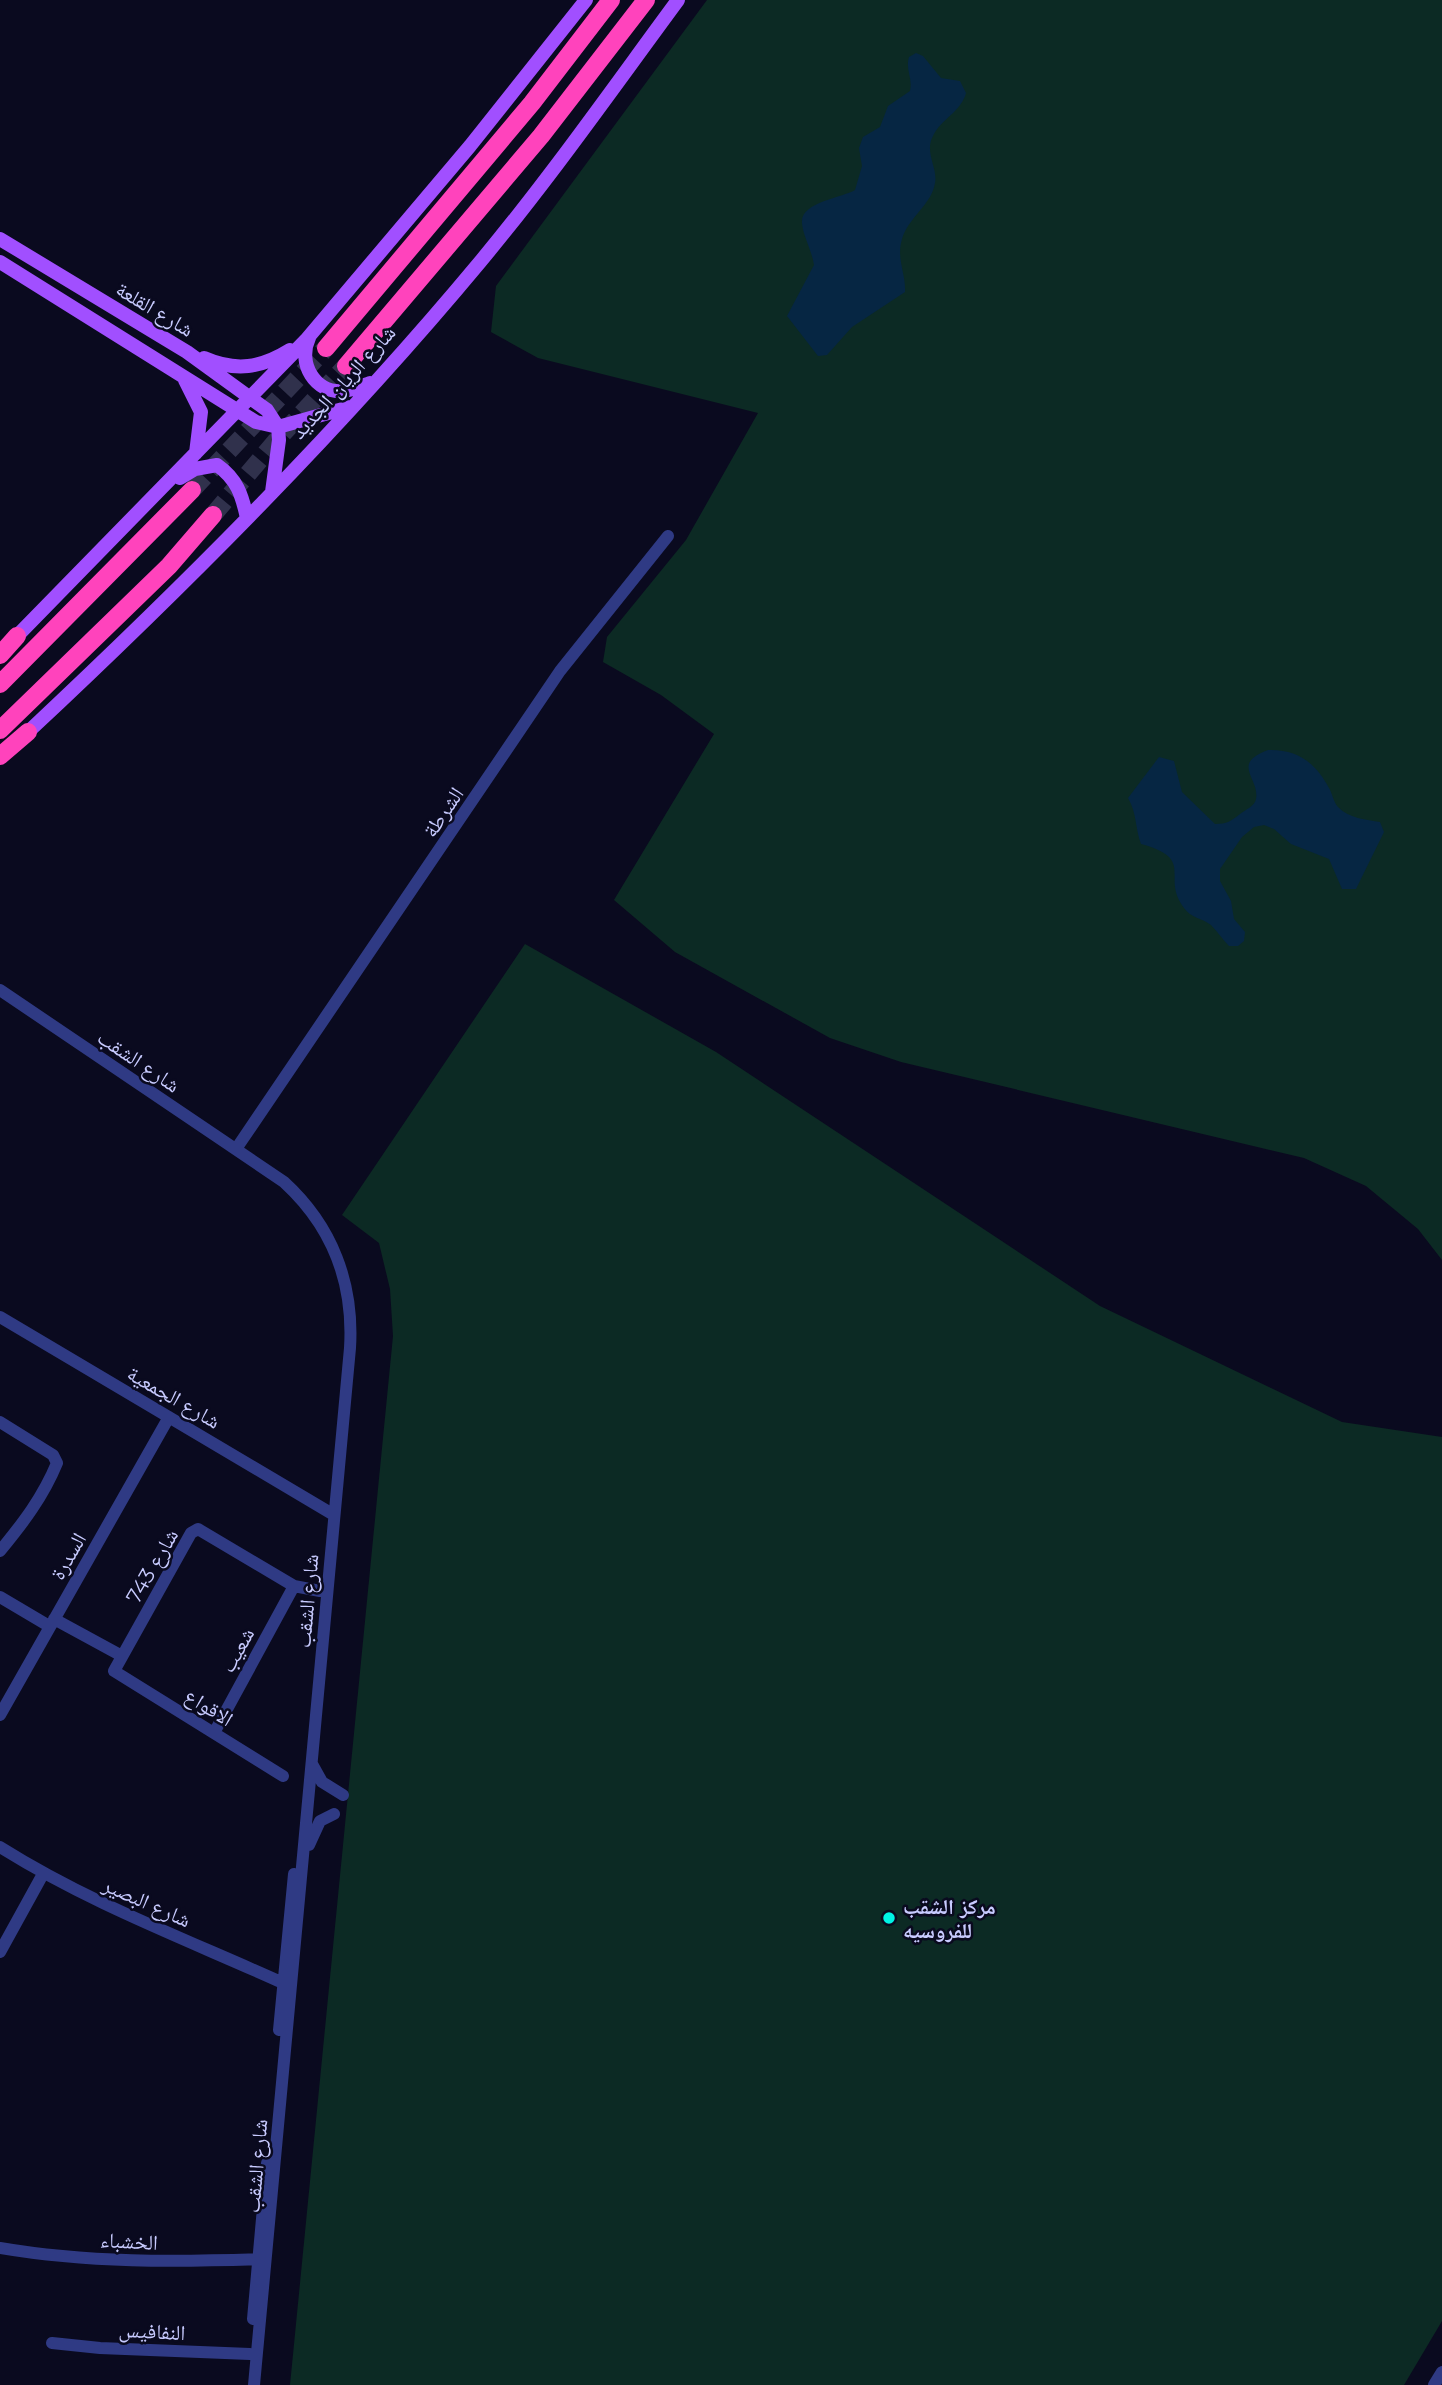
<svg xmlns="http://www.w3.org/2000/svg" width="1442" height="2385" viewBox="0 0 1442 2385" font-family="Montserrat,'Noto Naskh Arabic',sans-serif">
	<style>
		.green { fill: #0c2a24 }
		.water { fill: #062643 }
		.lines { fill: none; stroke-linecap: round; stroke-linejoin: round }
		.highway-tunnel { stroke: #30314c; stroke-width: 18; stroke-dasharray: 18 9; stroke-linecap: butt }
		.minor { stroke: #2f3a84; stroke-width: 12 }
		.major { stroke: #a14fff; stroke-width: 14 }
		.highway { stroke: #ff43bc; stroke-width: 18 }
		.poi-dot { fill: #00f3e4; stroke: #0a0a1f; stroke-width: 2.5 }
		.labels { text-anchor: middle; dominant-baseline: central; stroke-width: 5; stroke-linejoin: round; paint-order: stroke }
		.street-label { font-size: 21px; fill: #c8cbff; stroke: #0a0a1f }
		.poi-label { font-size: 21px; font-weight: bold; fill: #c8cbff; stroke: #0a0a1f; text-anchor: start }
	</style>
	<rect width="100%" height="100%" fill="#0a0a1f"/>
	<!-- green -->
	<path class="green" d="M707,0h735v1260l-24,-31 -52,-43 -62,-28 -403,-96 -71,-24 -155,-86 -61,-52 100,-166 -53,-39 -58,-33 4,-25 79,-97 72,-127 -220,-55 -47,-26 5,-46z
		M525,944l191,108 384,254 242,116 100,15v884l-38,64h-1114l103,-1049 -3,-47 -11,-46 -37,-28z"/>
	<!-- water -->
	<path class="water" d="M916,53l7,3 18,22 19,3 6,12c-5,19 -25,26 -33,43 -9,16 5,32 2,47 -3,21 -27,35 -33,56 -6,20 4,34 3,53l-53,35 -25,28 -9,1 -31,-40 27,-51c-2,-14 -11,-29 -12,-42 -2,-21 40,-25 53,-33l7,-24 -3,-18 4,-11 17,-10 8,-21 22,-15c3,-13 -5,-22 -1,-34z
		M1268,750c29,-1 47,12 61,38 3,5 5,15 9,19 10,11 29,13 42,15l4,10 -28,57h-14l-13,-30 -38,-15 -17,-15 -10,-4 -10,2 -12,10 -22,32v12l11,20 3,18 11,13 -1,9 -6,5h-9c-6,-6 -12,-15 -18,-21 -9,-7 -20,-7 -27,-17 -24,-31 13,-49 -43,-64 -6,-16 -4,-31 -13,-46l31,-41 15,4 8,31 33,32c12,0 16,-3 25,-10 5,-4 15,-8 16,-15 4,-21 -26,-35 12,-49z"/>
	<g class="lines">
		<!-- highway-tunnel -->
		<path class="highway-tunnel" d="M192,490l134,-142
			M213,515l62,-73 71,-76"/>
		<!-- minor -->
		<path class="minor" d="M0,990l284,192c48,44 70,101 66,166l-96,1037
			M236,1149l324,-478 108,-135
			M0,1317l334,198
			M0,1422l53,33 4,8c-14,34 -34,60 -57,88
			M0,1597l49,29
			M54,1619l68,37
			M0,1715l169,-298
			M214,1733l80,-147
			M312,1764l10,18 21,13
			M283,1776l-169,-105 77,-138 7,-4 96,57 26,5
			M309,1845l11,-24 14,-7
			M0,1847c89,56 188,93 283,136
			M0,1952l43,-78
			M279,2030l15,-156
			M0,2248c87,15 176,14 265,11
			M253,2319l14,-156
			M52,2343l48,5 150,6
			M1434,2385l8,-13"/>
		<!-- major -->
		<path class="major" d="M0,239l187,113 80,58 11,17 1,13 -7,52
			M0,262l256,160 22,5 72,-20
			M309,338c-12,25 6,56 35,53 9,-1 18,-5 26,-8
			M204,358c32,14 57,10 86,-8
			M185,380l16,32 -5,41
			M180,478l15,-9 22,-4c20,14 25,30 30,53
			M17,636l289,-296 164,-194 116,-146
			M28,732c158,-148 313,-303 452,-470 70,-84 133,-174 198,-262"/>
		<!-- highway -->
		<path class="highway" d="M326,348l206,-245 79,-103
			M346,366l195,-230 105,-136
			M0,655l17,-19
			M0,684l192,-194
			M0,730l169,-164 44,-51
			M0,756l28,-24"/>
	</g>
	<!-- markers -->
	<circle class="poi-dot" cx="889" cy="1918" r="7"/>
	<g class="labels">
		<!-- street labels -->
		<g class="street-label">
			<text transform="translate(155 309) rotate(31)">شارع القلعة</text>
			<text transform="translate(343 382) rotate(-48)">شارع الريان الجديد</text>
			<text transform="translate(443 812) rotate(-56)">الشرطة</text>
			<text transform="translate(139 1061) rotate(34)">شارع الشقب</text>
			<text transform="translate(174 1397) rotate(30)">شارع الجمعية</text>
			<text transform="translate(68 1556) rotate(-60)">السدرة</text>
			<text transform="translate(152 1566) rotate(-60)">شارع 743</text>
			<text transform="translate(307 1601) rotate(-85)">شارع الشقب</text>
			<text transform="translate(237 1650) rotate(-61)">شعيب</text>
			<text transform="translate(209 1707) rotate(32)">الاقواع</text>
			<text transform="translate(147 1902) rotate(24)">شارع البصير</text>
			<text transform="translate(256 2166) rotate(-85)">شارع الشقب</text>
			<text transform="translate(129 2241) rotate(3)">الخشباء</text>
			<text transform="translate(152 2331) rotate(3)">النفافيس</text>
		</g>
		<!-- poi labels -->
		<g class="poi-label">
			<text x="903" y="1906">مركز الشقب<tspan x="903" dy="24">للفروسيه</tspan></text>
		</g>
	</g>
</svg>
